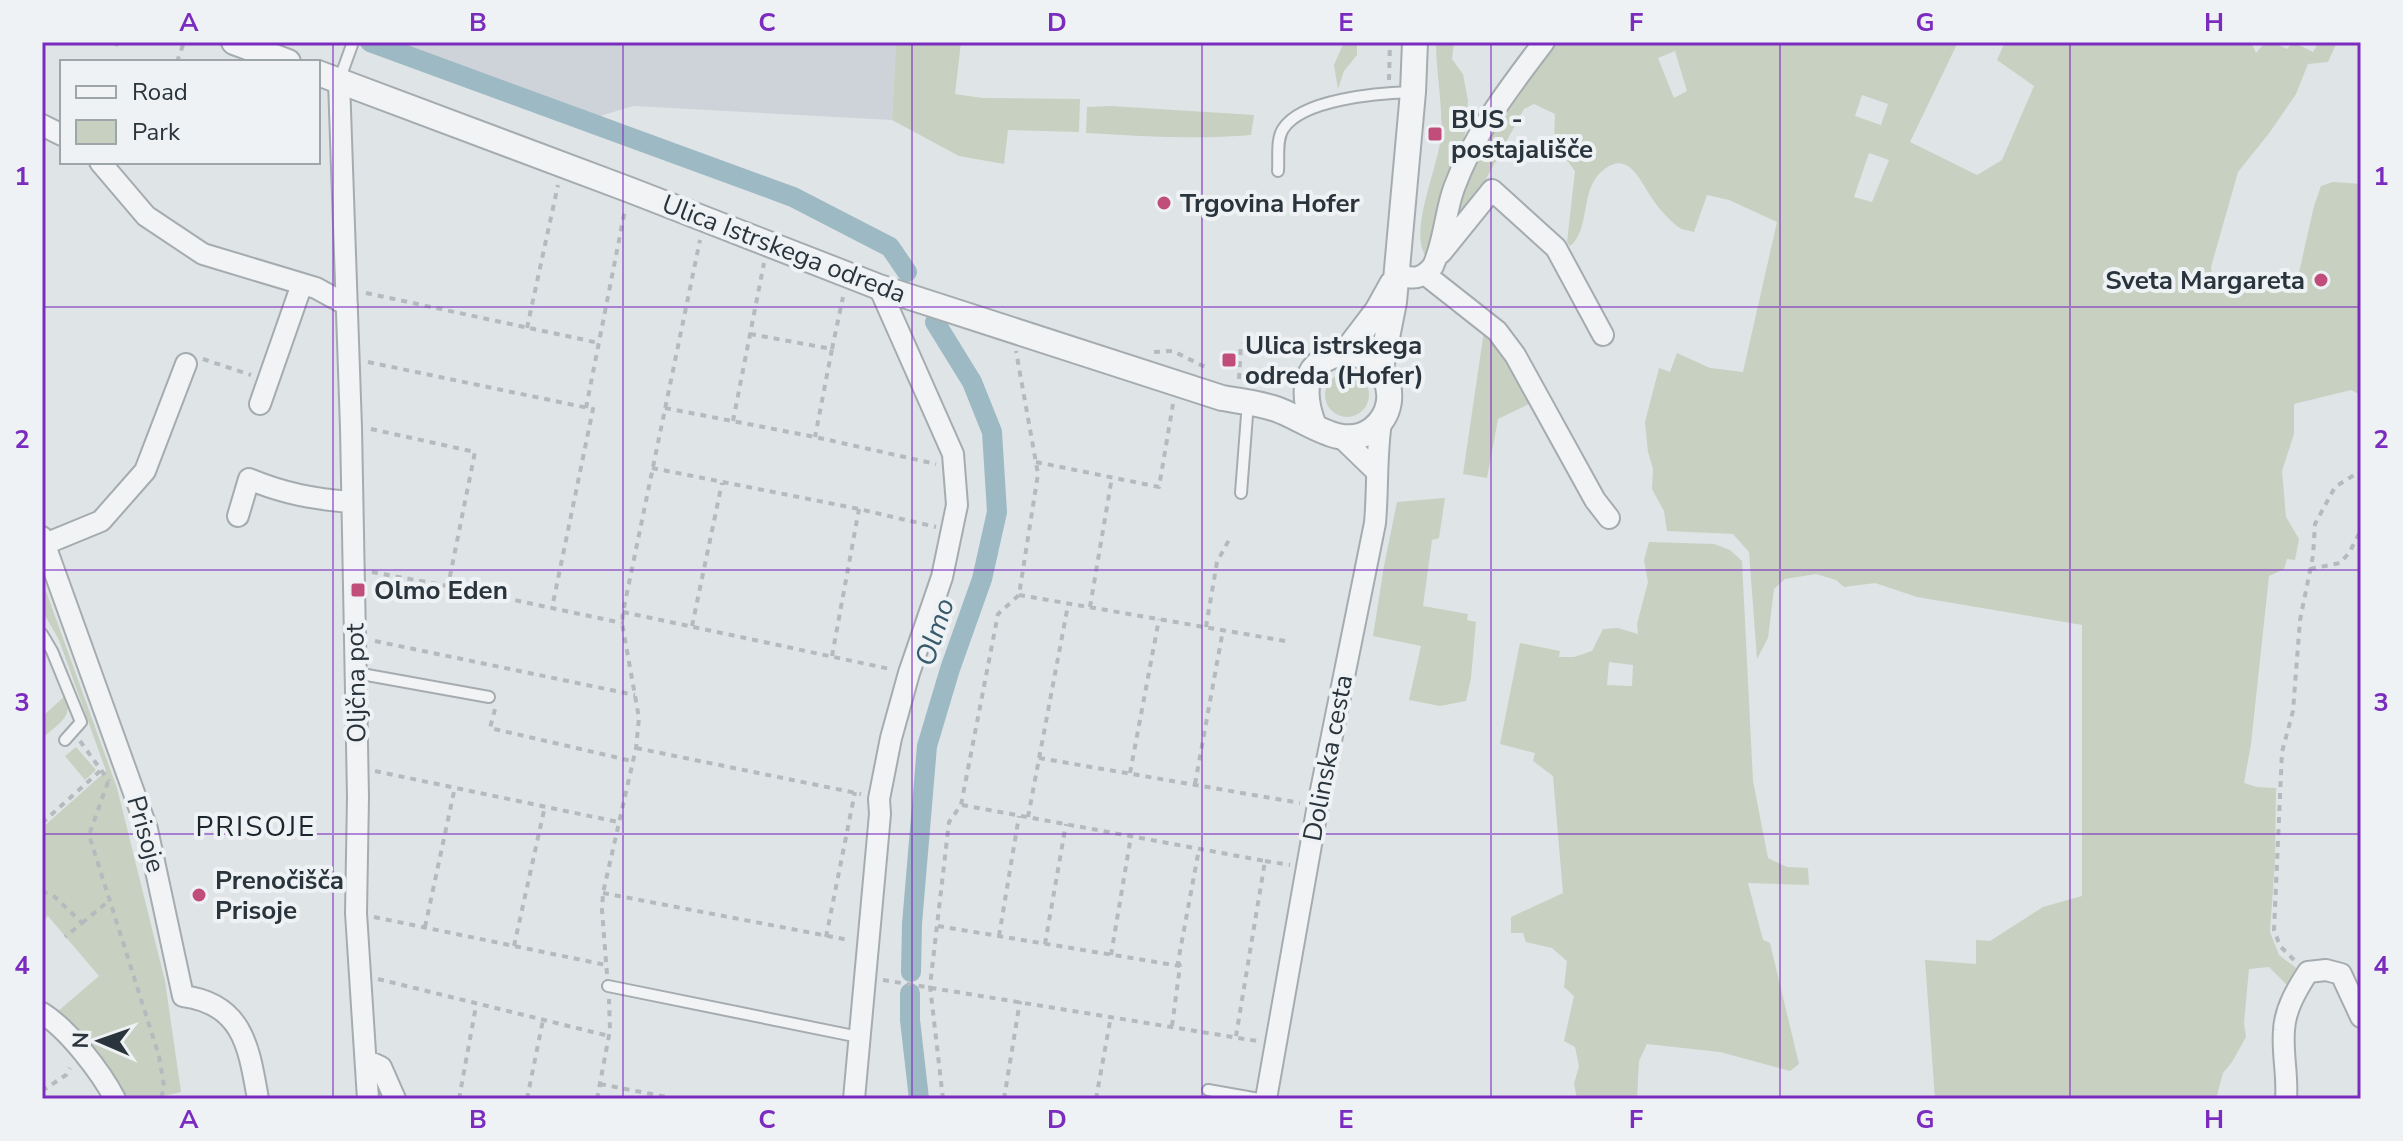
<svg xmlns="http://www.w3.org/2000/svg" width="2403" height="1141" viewBox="0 0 2403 1141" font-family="'Nunito Sans',sans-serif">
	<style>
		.built { fill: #cdd3d8 }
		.green { fill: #c8d0c1; fill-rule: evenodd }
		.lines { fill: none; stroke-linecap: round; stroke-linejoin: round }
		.canal { stroke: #9db9c4; stroke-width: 20 }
		.service-casing { stroke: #a5acb0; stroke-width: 14 }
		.minor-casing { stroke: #a5acb0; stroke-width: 24 }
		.tertiary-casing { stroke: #a5acb0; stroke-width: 28 }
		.path { stroke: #b5babe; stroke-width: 4; stroke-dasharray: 6 6; stroke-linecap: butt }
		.service { stroke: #f1f3f5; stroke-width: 10 }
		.minor { stroke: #f1f3f5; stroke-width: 20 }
		.tertiary { stroke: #f1f3f5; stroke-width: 24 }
		.grid { fill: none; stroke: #7b2cbf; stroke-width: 2; stroke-opacity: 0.55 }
		.poi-dot { fill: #c14e7a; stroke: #eef2f4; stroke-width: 3 }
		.labels { text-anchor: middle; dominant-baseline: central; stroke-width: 8; stroke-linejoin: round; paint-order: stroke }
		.poi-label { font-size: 26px; font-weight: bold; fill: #29343c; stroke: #eef2f4; text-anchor: start }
		.street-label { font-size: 26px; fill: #29343c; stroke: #eef2f4 }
		.water-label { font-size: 28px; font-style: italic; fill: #375b6c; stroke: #eef2f4 }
		.neighbourhood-label { font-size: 28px; letter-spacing: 2px; fill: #1b252d; stroke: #eef2f4 }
		.neatline { fill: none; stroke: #7b2cbf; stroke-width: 3 }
		.grid-label { font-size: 26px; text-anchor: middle; font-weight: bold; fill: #7b2cbf }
	</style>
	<rect width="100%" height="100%" fill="#dfe4e7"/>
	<!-- built -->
	<path class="built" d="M365,42h531l-4,78 -259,-14 -36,11z"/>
	<!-- green -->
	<path class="green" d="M896,42h65l-6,52 27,4 98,1 -1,33 -71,-2 -4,34 -45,-8 -67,-36z
		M1344,42h21l-8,3v10l-13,16 -6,18 -4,-24z
		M1436,42h18l-2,17 11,15 5,27 -3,33 -35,118 -5,3c-16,-26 14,-89 16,-120 2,-31 -5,-62 -5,-93z
		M1555,42h403l-48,100 67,33 25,-15 32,-74 -37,-26 8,-18h246l5,11 9,-11h8l14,7 6,-7 20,10 6,-10h18l-9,20 -20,2 -12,30 -26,38 -32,40 -27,95 1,8 7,2 72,2 7,-2 16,-71 7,-20 12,-4 28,2v211l-10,-5 -57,14v30l-12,37 4,46 13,22 -4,21 -8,-1 -3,10 -15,7 -18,168 -7,39 13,4 19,1 -1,72 -5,72 9,23 17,13 -8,18 -19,-19 -20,2 -5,54 2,14 -14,25 -9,11 -7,26h-281l-10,-139 51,4v-24l14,1 53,-34 39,-11v-271l-165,-28 -42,-14 -31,4 -8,-7 -20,-6 -31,5 -11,10 -6,49 -11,21 -8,-107 -16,-18 -66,-3 -3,-20 -12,-22 1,-20 -5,-17 -3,-30 14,-54 11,4 7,-19 33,15 33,4 34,-150 -48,-22 -22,-5 -13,37c-6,-2 -13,-2 -17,-6 -10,-8 -23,-23 -29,-34 -11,-18 -23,-42 -47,-20 -21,19 -11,59 -31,74l-3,-4 8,-71 -21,-28 1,-29 -21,-10 -10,5 -44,81 -21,29 -8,-2 11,-36 56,-91zM1675,51l12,40 -13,7 -16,-40zM1862,95l26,9 -7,21 -26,-9zM1869,153l20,7 -17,42 -18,-5z
		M1111,106l143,9 -3,20c-55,5 -109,1 -165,-2l1,-26z
		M1484,331l22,25 27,46 -35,17 -11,59 -24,-4z
		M1325 395a22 22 0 1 1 44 0a22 22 0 1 1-44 0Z
		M1445,498l-6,40 -7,2 -9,66 45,8 -1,6 9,2 -5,56 -5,23 -26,5 -31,-6 12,-54 -48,-10 11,-70 13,-64z
		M1649,542l65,2 16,6 12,11 11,220 15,77 19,9 21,1 1,17 -61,-2 15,57 7,3 29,121 -9,7 -70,-19 -73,-8 -8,17 -2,38h-60l-3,-15 5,-18 -4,-19 -11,-6 10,-45 -10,-9 3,-26 -15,-13 -26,-6 -3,-9h-12v-16l52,-24 -10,-117 -20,-15 2,-8 -35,-9 20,-101 40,8 -1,6h15l18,-6 11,-22 15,-1 20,6 -1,-10 11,-42 -4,-22zM1609,662l24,3 -1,21 -25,-1z
		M42,580l75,208 48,193 16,111 -30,7h-28l-73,-81 49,-42 -51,-60 -6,5v-93l64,-57 -47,-131 -17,-30z
		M66,695c7,21 -5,27 -20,40l-4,-5v-13z
		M76,747l20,23 -11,10 -20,-24z"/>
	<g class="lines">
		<!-- canal -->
		<path class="canal" d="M370,42l423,155 97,50 17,25
			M911,972l1,-48 15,-178 23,-77 32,-90 15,-67 -5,-80 -20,-50 -37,-60
			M910,993v27l9,79"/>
		<!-- service casing -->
		<g class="service-casing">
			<path id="service" d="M339,81l14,-39
				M1278,171c1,-13 -2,-31 5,-42 19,-30 96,-36 128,-37
				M1241,493l7,-91
				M42,634l10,17 29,71 -16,18
				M356,673l133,24
				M608,986l251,51
				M1208,1090l51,9"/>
		</g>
		<!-- minor casing -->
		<g class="minor-casing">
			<path id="minor" d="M339,81l12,347 7,369 -2,116 12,186
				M42,125l20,10
				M100,162l46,54 57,38 113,34 31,17
				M1441,253l51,-63 64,58 47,87
				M1397,275c16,4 25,5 36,-9 11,-24 12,-53 21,-78 20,-55 55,-100 90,-146
				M1426,275l71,56 18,24 80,145 14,18
				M260,404l42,-120
				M1342,438l34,33
				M238,516l11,-37c36,15 65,20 102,23
				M42,537l105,292 36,167c61,8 66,53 75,103
				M45,544l56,-23 44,-50 41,-107
				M42,1013c26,16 59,59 73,86
				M366,1060l15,7 14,32
				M854,1099l26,-285 -1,-15 12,-61 18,-65 33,-96 15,-72 -4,-51 -74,-167
				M1266,1099l52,-294 57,-282c3,-34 1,-68 6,-101
				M2286,1099c2,-23 -4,-46 -2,-69 1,-21 13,-41 24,-58l18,-2 15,4 20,43"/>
		</g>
		<!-- tertiary casing -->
		<g class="tertiary-casing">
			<path id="tertiary" d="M234,42l54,20
				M318,73l312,117 249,97 343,111c18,3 37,5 54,11 30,10 67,44 97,20 36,-29 7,-86 -37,-74 -36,10 -33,43 -22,71
				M1345,353l32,-42 15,-27
				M1381,368l13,-66 19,-210 2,-50"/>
		</g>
		<!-- path -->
		<path class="path" d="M116,46l1,-4
			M177,62l7,-20
			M1389,80l1,-38
			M366,293l233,50
			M527,328l31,-143
			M750,334l82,15 -17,88
			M832,349l11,-52
			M1154,352l19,-1 36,18
			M203,359l48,16
			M368,362l225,47 -41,199
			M1239,379l2,-36
			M1259,381l14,-3 17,-10
			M586,408l39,-198
			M665,408l150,29 121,27
			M733,421l31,-158
			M371,429l104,23 -27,134 174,37
			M1036,462l123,25 14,-83
			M652,468l207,41 77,18
			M2310,569l30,-6 9,-10 12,-23
			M372,572l76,14
			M1019,595l272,47
			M1090,607l22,-130
			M623,612l267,57
			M692,626l30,-143
			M1206,627l11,-65 13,-24
			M375,641l260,54
			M832,656l27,-147
			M495,709l-5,19 142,33
			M80,741l29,40
			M636,748l225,46
			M1039,758l261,45
			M375,771l243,51
			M1130,773l29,-154
			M108,782l-19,53 70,221 5,30 -3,13
			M1195,784l28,-154
			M962,805l303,56 -29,175
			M1028,817l40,-212
			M42,823l58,-52
			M1265,861l25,4
			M42,891l13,6 27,26 -17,14
			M603,893l246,47
			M374,917l232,48
			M82,923l28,-23
			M938,926l242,40
			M425,927l30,-140
			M999,936l20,-120
			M826,937l29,-145
			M1045,944l21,-120
			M514,946l31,-140
			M1111,955l20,-119
			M2294,960l-14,-14 -6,-16 8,-178 11,-41 7,-91 13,-64 2,-32 20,-37 19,-12h7
			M607,974l-5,-64 1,-17 33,-145 3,-30 -17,-95 1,-11 77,-372
			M378,979l231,57
			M883,980l374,61
			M1172,1026l8,-60 -2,-4 21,-113
			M600,1084l77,15
			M42,1091l24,-16 4,-7
			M459,1099l17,-93
			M527,1099l16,-79
			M597,1099l13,-69 -1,-31
			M943,1099l-13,-113 19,-164 12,-17 37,-191 21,-19 19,-121 -22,-123
			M1004,1099l16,-98
			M1096,1099l15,-83"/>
		<!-- service -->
		<use href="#service" class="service"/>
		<!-- minor -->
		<use href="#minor" class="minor"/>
		<!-- tertiary -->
		<use href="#tertiary" class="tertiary"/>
	</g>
	<!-- grid -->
	<path class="grid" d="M333,42v1057M623,42v1057M912,42v1057M1202,42v1057M1491,42v1057M1780,42v1057M2070,42v1057M42,307h2319M42,570h2319M42,834h2319"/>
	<!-- markers -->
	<g class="poi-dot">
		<rect x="1427" y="126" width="16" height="16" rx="4"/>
		<circle cx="1164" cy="203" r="8"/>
		<circle cx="2321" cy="280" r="8"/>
		<rect x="1221" y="352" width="16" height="16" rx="4"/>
		<rect x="350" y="582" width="16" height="16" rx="4"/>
		<circle cx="199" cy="895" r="8"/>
	</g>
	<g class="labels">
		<!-- poi labels -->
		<g class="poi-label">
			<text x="1451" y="119">BUS -<tspan x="1451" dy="30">postajališče</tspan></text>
			<text x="1180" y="203">Trgovina Hofer</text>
			<text x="2305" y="280" text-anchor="end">Sveta Margareta</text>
			<text x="1245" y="345">Ulica istrskega<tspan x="1245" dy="30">odreda (Hofer)</tspan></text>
			<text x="374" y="590">Olmo Eden</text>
			<text x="215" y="880">Prenočišča<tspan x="215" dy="30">Prisoje</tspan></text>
		</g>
		<!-- street labels -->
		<g class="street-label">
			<text transform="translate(784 249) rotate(21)">Ulica Istrskega odreda</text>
			<text transform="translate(356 683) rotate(-91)">Oljčna pot</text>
			<text transform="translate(1328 758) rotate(-79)">Dolinska cesta</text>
			<text transform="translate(146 834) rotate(74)">Prisoje</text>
		</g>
		<!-- water labels -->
		<g class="water-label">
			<text transform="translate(935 632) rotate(-72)">Olmo</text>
		</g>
		<!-- neighbourhood labels -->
		<g class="neighbourhood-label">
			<text x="256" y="827">PRISOJE</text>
		</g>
	</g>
	<!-- border -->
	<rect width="2403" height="1141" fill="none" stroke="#eef2f4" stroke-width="88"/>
	<!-- legend -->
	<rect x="60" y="60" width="260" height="104" fill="#eef2f4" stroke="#9fa6aa" stroke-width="2"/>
	<rect x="76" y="86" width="40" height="12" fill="#f1f3f5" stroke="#9fa6aa" stroke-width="2"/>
	<text x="132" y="100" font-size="24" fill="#29343c">Road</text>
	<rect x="76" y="120" width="40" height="24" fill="#c8d0c1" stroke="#9fa6aa" stroke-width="2"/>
	<text x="132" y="140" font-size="24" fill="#29343c">Park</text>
	<!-- north arrow -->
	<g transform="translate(100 1041) rotate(272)" stroke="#eef2f4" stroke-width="6" paint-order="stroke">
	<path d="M0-6L14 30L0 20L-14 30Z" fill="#29343c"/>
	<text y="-12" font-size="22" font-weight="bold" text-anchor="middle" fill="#29343c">N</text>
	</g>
	<rect x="44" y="44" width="2315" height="1053" class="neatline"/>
	<g class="grid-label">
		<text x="189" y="31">A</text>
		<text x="478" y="31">B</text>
		<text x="767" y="31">C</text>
		<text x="1057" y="31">D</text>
		<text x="1346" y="31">E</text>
		<text x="1636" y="31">F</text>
		<text x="1925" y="31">G</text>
		<text x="2214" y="31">H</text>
		<text x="22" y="185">1</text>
		<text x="2381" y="185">1</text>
		<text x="22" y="448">2</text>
		<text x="2381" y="448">2</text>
		<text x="22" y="711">3</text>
		<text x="2381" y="711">3</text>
		<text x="22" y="974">4</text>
		<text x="2381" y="974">4</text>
		<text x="189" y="1128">A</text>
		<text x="478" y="1128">B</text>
		<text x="767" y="1128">C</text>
		<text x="1057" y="1128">D</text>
		<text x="1346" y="1128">E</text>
		<text x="1636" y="1128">F</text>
		<text x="1925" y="1128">G</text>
		<text x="2214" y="1128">H</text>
	</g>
</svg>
